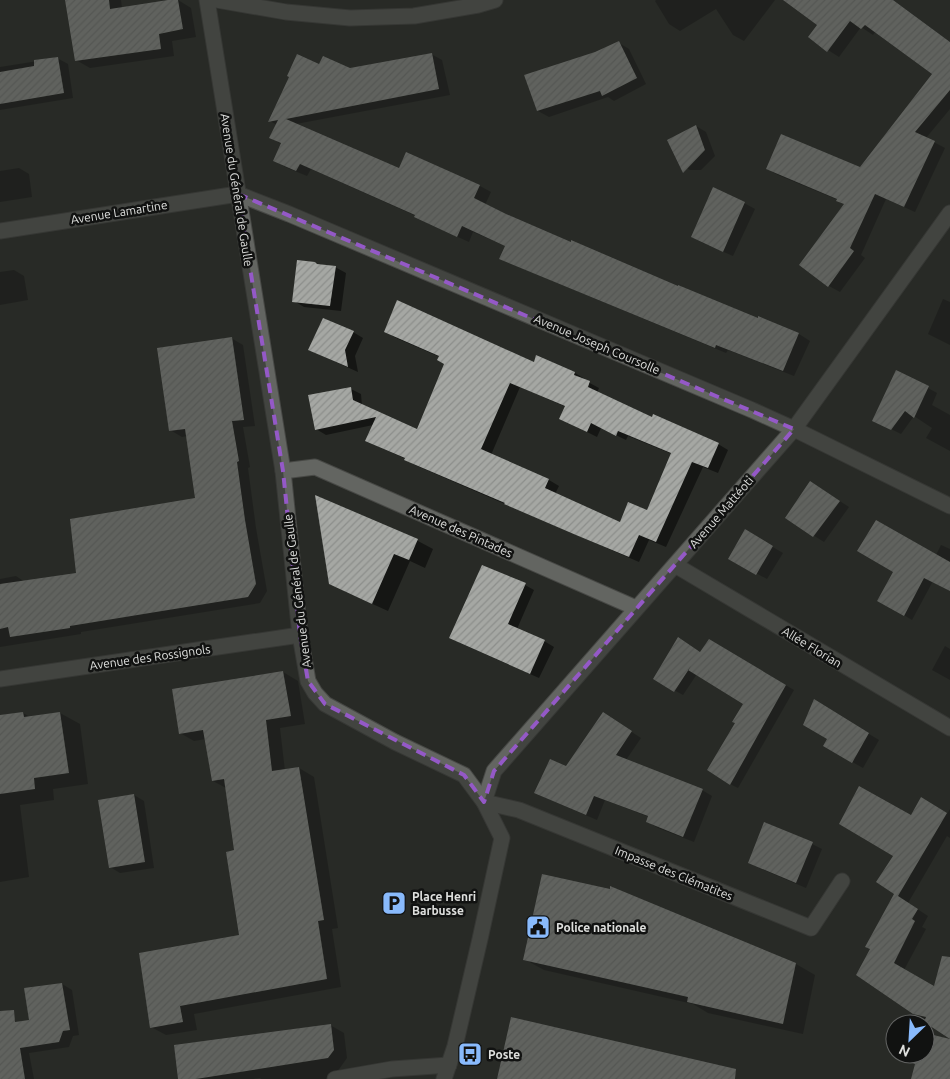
<svg xmlns="http://www.w3.org/2000/svg" width="950" height="1079" viewBox="0 0 950 1079" font-family="Ubuntu,sans-serif">
	<style>
		.shadow { fill: #0007; fill-rule: evenodd }
		.building { fill: url(#building-hatch); fill-rule: evenodd }
		.lines { fill: none; stroke-linecap: round; stroke-linejoin: round }
		.street-casing { stroke: #474845; stroke-width: 17 }
		.secondary-casing { stroke: #474845; stroke-width: 17 }
		.street { stroke: #636561; stroke-width: 15 }
		.secondary { stroke: #636561; stroke-width: 15 }
		.marked { fill: none; stroke: #9459c7; stroke-width: 4; stroke-dasharray: 10 6; stroke-linejoin: round }
		.labels { text-anchor: middle; dominant-baseline: central; stroke-width: 5; stroke-linejoin: round; paint-order: stroke }
		.street-label { font-size: 12px; fill: #dfe0de; stroke: #111211 }
		.poi-label { font-size: 12px; font-weight: bold; fill: #dfe0de; stroke: #111211; text-anchor: start }
	</style>
	<defs>
		<pattern id="building-hatch" width="6" height="6" patternUnits="userSpaceOnUse" patternTransform="scale(1.25)"><rect width="6" height="6" fill="#a5a7a3"/><path d="M-1 1l2-2M0 6l6-6M5 7l2-2" fill="none" stroke="#8c8e8b"/></pattern>
	</defs>
	<rect width="100%" height="100%" fill="#282a26"/>
	<!-- shadow -->
	<path class="shadow" d="M66,0h55l1,8 56,-8 13,8 5,29 -24,4 2,15 -84,12 -14,-8z
		M656,0h119l-31,41 -11,-6 -17,-26 -36,22 -11,-7 -14,-23z
		M785,0h108l57,42v67l-24,29 19,10 -30,64 -29,-13 -25,56 4,3 -25,34 -11,-6 -28,-21 44,-60 -7,-5 -60,-25 -11,-6h94l73,-95 -58,-43 -3,4 -12,-8 -22,30 -11,-7 -9,-25z
		M619,43l10,6 17,35 -32,17 -6,-4 -59,20 -11,-6 -12,-35 70,-22z
		M431,54l11,6 8,35 -154,29 104,45 7,-15 73,32 11,6 -6,13 21,10 172,72 80,32 1,-1 40,16 11,7 -16,35 -66,-26 -2,3 -214,-89 -11,-6 5,-12 -33,-14 -4,10 -42,-19 -11,-7 -105,-47 -4,7 -22,-9 -11,-7 7,-16 -10,-6 6,-13 -7,-4 50,-55 30,4z
		M57,58l11,6 5,34 -73,12v-43z
		M696,126l10,6 9,24 -14,14h-11l-10,-6z
		M19,168l10,6 3,23 -32,5v-31z
		M744,203l11,6 -22,47 -30,-13 -11,-6z
		M315,263l5,3 15,1 11,6 -5,38 -37,-4 -10,-6z
		M14,270l10,6 4,24 -28,5v-33z
		M943,299l7,3v43l-22,-11z
		M353,332l10,6 -8,18 3,16 -38,-17 -10,-5z
		M386,332l148,32 3,-8 38,17 10,6 -1,1 15,8 -2,5 56,25 65,26 10,6 -10,23 -15,-6 -37,80 -17,-7 -10,22 -224,-97 -9,-6 -29,-13 -10,-6 6,-15 -47,10 -10,-6 35,-40 10,5 1,12 56,25 27,-67 -5,-7 -44,-19zM520,387l46,20 5,17 26,13 4,-9 25,12 2,-4 44,18 -24,57 -27,12 -66,-29 4,-8 -10,-6 -58,-25z
		M231,338l12,7 12,81 -12,1 7,40 -2,1 8,60 11,63 -7,12 -179,29v2l-81,13v-68l16,-3 9,6 52,-8 120,-75 -10,-63 -5,1 -12,-7z
		M928,388l9,5 -5,12 18,10v36l-24,-13 6,-10 -18,-12 -13,18 -18,-9z
		M821,489l28,18 -25,35 -38,-24z
		M317,497l101,44 15,8 -8,19 -15,-7 -22,50 -42,-19 -16,-9z
		M745,531l38,22 -16,26 -37,-20z
		M941,545l9,4v41l-17,-9 -21,39 -33,-20 57,-45z
		M525,585l9,5 -17,39 27,12 10,6 -15,31 -79,-35z
		M709,640l85,50 -56,98 -8,-4 7,-61 7,-20 -47,-29 -14,21 -29,-16 47,-26z
		M945,646l5,3v31l-18,-10z
		M283,672l15,9 7,43 -25,4 5,43 14,-3 15,9 24,151 -6,1 9,58 -147,27 3,16 -31,5 -15,-8 90,-91 -5,-85 -10,-63 -13,-7 -7,-42 -12,2 -14,-8z
		M814,701l65,39 -16,28 -39,-22 5,-8z
		M23,713l7,4 30,-4 20,11 8,60 -35,5 1,11 -34,5 9,72 -29,5v-165z
		M613,720l28,18 -15,22 76,30 10,6 -18,46 -36,-14 -10,-6 1,-5 -44,-17 -8,20 -51,-22 -10,-5 31,-25z
		M134,795l10,6 10,67 -34,5 -10,-6z
		M922,799l25,15 3,-5v29l-3,-2 -39,67 20,13 -6,11 4,2 -22,41 46,27v40l-24,-17 -12,-7 -43,-63 25,-57 -2,-37 17,-40z
		M765,824l47,20 10,5 -16,39 -47,-20 -10,-5z
		M524,959l272,5 19,11 -12,59 -95,-21 -15,-9 -149,-34z
		M62,984l10,6 7,45 -6,1 -4,11 -40,6 5,26h-34v-54l30,-4z
		M330,1025l14,8 3,25 -15,21h-71l-1,-1 -7,1h-74z"/>
	<!-- building -->
	<path class="building" d="M65,0h44l1,9 58,-9h10l5,29 -24,5 2,15 -86,12z
		M783,0h110l57,42v48l-35,42 20,9 -31,66 -29,-13 -25,54 4,3 -26,36 -29,-22 45,-61 -8,-3 1,-2 -71,-30 15,-35 79,33 72,-93 -67,-49 -4,4 -11,-8 -23,31 -19,-15 9,-12z
		M619,41l18,37 -35,18 -2,-5 -63,20 -13,-36 71,-23z
		M432,53l7,36 -153,30 113,49 7,-16 74,33 -6,13 32,16 65,28v-2l107,46v-1l80,33v-2l41,17 -16,38 -67,-26 -1,3 -216,-89 6,-13 -43,-20 -5,11 -43,-20 1,-2 -115,-51 -4,7 -23,-10 8,-18 -12,-5 9,-18 -10,2 21,-45 -2,-1 10,-22 22,10 4,-8 27,12z
		M58,57l6,36 -64,11v-32l34,-6v-6z
		M696,125l9,25 -22,23 -16,-33z
		M713,187l32,15 -22,50 -32,-15z
		M297,260l18,2 2,2 19,2 -6,40 -38,-4z
		M397,300l137,62 2,-7 39,17 -1,3 16,6 -2,6 64,30 1,-3 66,29 -11,25 -16,-6 -36,80 -17,-7 -10,22 -53,-22 -72,-31 1,-1 -101,-43 1,-2 -40,-17 11,-24 -61,13 -7,-35 43,-8 2,13 64,29 27,-65 -7,-4 2,-4 -55,-24zM510,383l55,23 -6,13 28,13 4,-9 25,13 2,-5 53,22 -24,57 -19,-8 -8,20 -75,-34 4,-9 -68,-30z
		M323,318l31,13 -9,19 3,17 -40,-17z
		M232,337l12,83 -12,1 7,40 -2,1 8,58 11,64 -8,13 -178,29v2l-60,9 -2,-10 -8,2v-45l76,-11 -6,-54 125,-21 -10,-69 -16,2 -12,-83z
		M896,370l33,16 -15,32 -9,-7 -14,19 -19,-9z
		M810,481l30,20 -27,36 -28,-19z
		M315,495l103,44 -9,21 -15,-6 -22,50 -43,-20z
		M876,520l74,42v29l-26,-13 -20,38 -27,-15 16,-29 -36,-21z
		M745,529l28,17 -17,29 -28,-16z
		M482,565l44,18 -18,41 37,16 -15,34 -81,-36z
		M678,637l22,15 9,-13 77,46 -56,100 -23,-15 28,-47 -3,-1 11,-18 -55,-34 3,-4 -17,26 -21,-13z
		M283,671l8,45 -25,4 6,51 27,-4 25,153 -6,1 9,58 -147,27 3,16 -33,6 -11,-75 100,-18 -13,-83 8,-2 -10,-71 -12,2 -9,-51 -24,4 -7,-45z
		M814,699l55,34 -17,30 -29,-17 4,-7 -24,-14z
		M23,712l1,5 36,-5 9,61 -35,5 1,11 -35,5v-79z
		M603,712l29,19 -16,24 87,34 -20,48 -37,-15 2,-6 -54,-20 -8,19 -52,-22 16,-34 16,7z
		M859,786l52,29 10,-18 26,16 -49,83 20,13 -6,10 3,2 -21,42 40,23 8,-30 8,1v122h-39l4,-15 -2,-1 3,-9h9v-21l25,6 -26,-17 2,-5 -13,-3 -57,-39 14,-26 -5,-2 29,-53 -18,-12 17,-26 -54,-32z
		M134,794l11,68 -36,6 -11,-68z
		M764,822l49,20 -17,41 -48,-20z
		M542,874l68,15v-3l186,77 -13,61 -96,-22 1,-5 -165,-37z
		M62,983l8,47 -7,1 -4,11 -39,6 5,31h-25v-68l14,-1 1,12 14,-2 -5,-32z
		M511,1017l225,52 -1,10h-238z
		M331,1024l3,26 -6,8 -132,21h-18l-4,-34z"/>
	<g class="lines">
		<!-- street casing -->
		<g class="street-casing">
			<path id="street" d="M217,0l69,12 64,6 64,-2 64,-11 17,-5
				M0,231l238,-37 51,20 463,196 42,19 156,77
				M283,471l32,-4 321,141
				M675,565l275,163
				M0,679l300,-44
				M842,881l-31,47 -292,-118 -35,-8 10,-31 300,-342 156,-216
				M335,1079l57,-10 57,-4"/>
		</g>
		<!-- secondary casing -->
		<g class="secondary-casing">
			<path id="secondary" d="M207,0l76,471 17,164 8,46 7,12 10,11 70,38 69,33 20,27 18,36 -22,101 -25,107 -11,33"/>
		</g>
		<!-- street -->
		<use href="#street" class="street"/>
		<!-- secondary -->
		<use href="#secondary" class="secondary"/>
	</g>
	<!-- marked area -->
	<path d="M0 0H950V1079H0ZM238,194l556,235 -300,342 -10,31 -20,-27 -139,-71 -17,-23 -8,-46 -17,-164z" fill="#282a26" fill-opacity=".55" fill-rule="evenodd"/>
	<path class="marked" d="M238,194l556,235 -300,342 -10,31 -20,-27 -139,-71 -17,-23 -8,-46 -17,-164z"/>
	<!-- icons -->
	<defs>
		<g id="parking-square" transform="scale(1.25)"><rect x="-9" y="-9" width="18" height="18" rx="4" fill="#89bafc" stroke="#111211"/><path d="M-3.5-5.5H1a3.5 3.5 0 0 1 0 7H-1V5.5H-3.5ZM-1-3.4V-.6H.8a1.4 1.4 0 0 0 0-2.8Z" fill="#111"/></g>
		<g id="civic-square" transform="scale(1.25)"><rect x="-9" y="-9" width="18" height="18" rx="4" fill="#89bafc" stroke="#111211"/><path d="M-.6-6.5H3V-4.5H.6V-3L4-1V1h2V6H-6V1h2V-1L-.6-3ZM-1.2 2.5V6h2.4V2.5Z" fill="#111"/></g>
		<g id="bus-square" transform="scale(1.25)"><rect x="-9" y="-9" width="18" height="18" rx="4" fill="#89bafc" stroke="#111211"/><path d="M-5-6H5V4H4V6H2V4H-2V6H-4V4H-5ZM-3.5-4V0h7V-4ZM-3.5 1.2v1.5H-2V1.2ZM2 1.2v1.5H3.5V1.2Z" fill="#111"/></g>
	</defs>
	<g fill-rule="evenodd">
		<use href="#parking-square" x="394" y="903"/>
		<use href="#civic-square" x="538" y="927"/>
		<use href="#bus-square" x="470" y="1054"/>
	</g>
	<g class="labels">
		<!-- street labels -->
		<g class="street-label">
			<text transform="translate(237 190) rotate(81)">Avenue du Général de Gaulle</text>
			<text transform="translate(119 212) rotate(-9)">Avenue Lamartine</text>
			<text transform="translate(597 344) rotate(23)">Avenue Joseph Coursolle</text>
			<text transform="translate(721 512) rotate(-49)">Avenue Mattéoti</text>
			<text transform="translate(461 531) rotate(24)">Avenue des Pintades</text>
			<text transform="translate(297 591) rotate(-97)">Avenue du Général de Gaulle</text>
			<text transform="translate(812 647) rotate(31)">Allée Florian</text>
			<text transform="translate(150 657) rotate(-8)">Avenue des Rossignols</text>
			<text transform="translate(674 873) rotate(22)">Impasse des Clématites</text>
		</g>
		<!-- poi labels -->
		<g class="poi-label">
			<text x="412" y="896">Place Henri<tspan x="412" dy="14">Barbusse</tspan></text>
			<text x="556" y="927">Police nationale</text>
			<text x="488" y="1054">Poste</text>
		</g>
	</g>
	<!-- north arrow -->
	<g transform="translate(910 1039) rotate(205)"><circle r="24" fill="#111211" stroke="#636463"/>
	<path d="M0-4L9 19L0 12L-9 19Z" fill="#89bafc"/>
	<text y="-8" font-size="14" font-weight="bold" text-anchor="middle" fill="#dfe0de">N</text>
	</g>
</svg>
